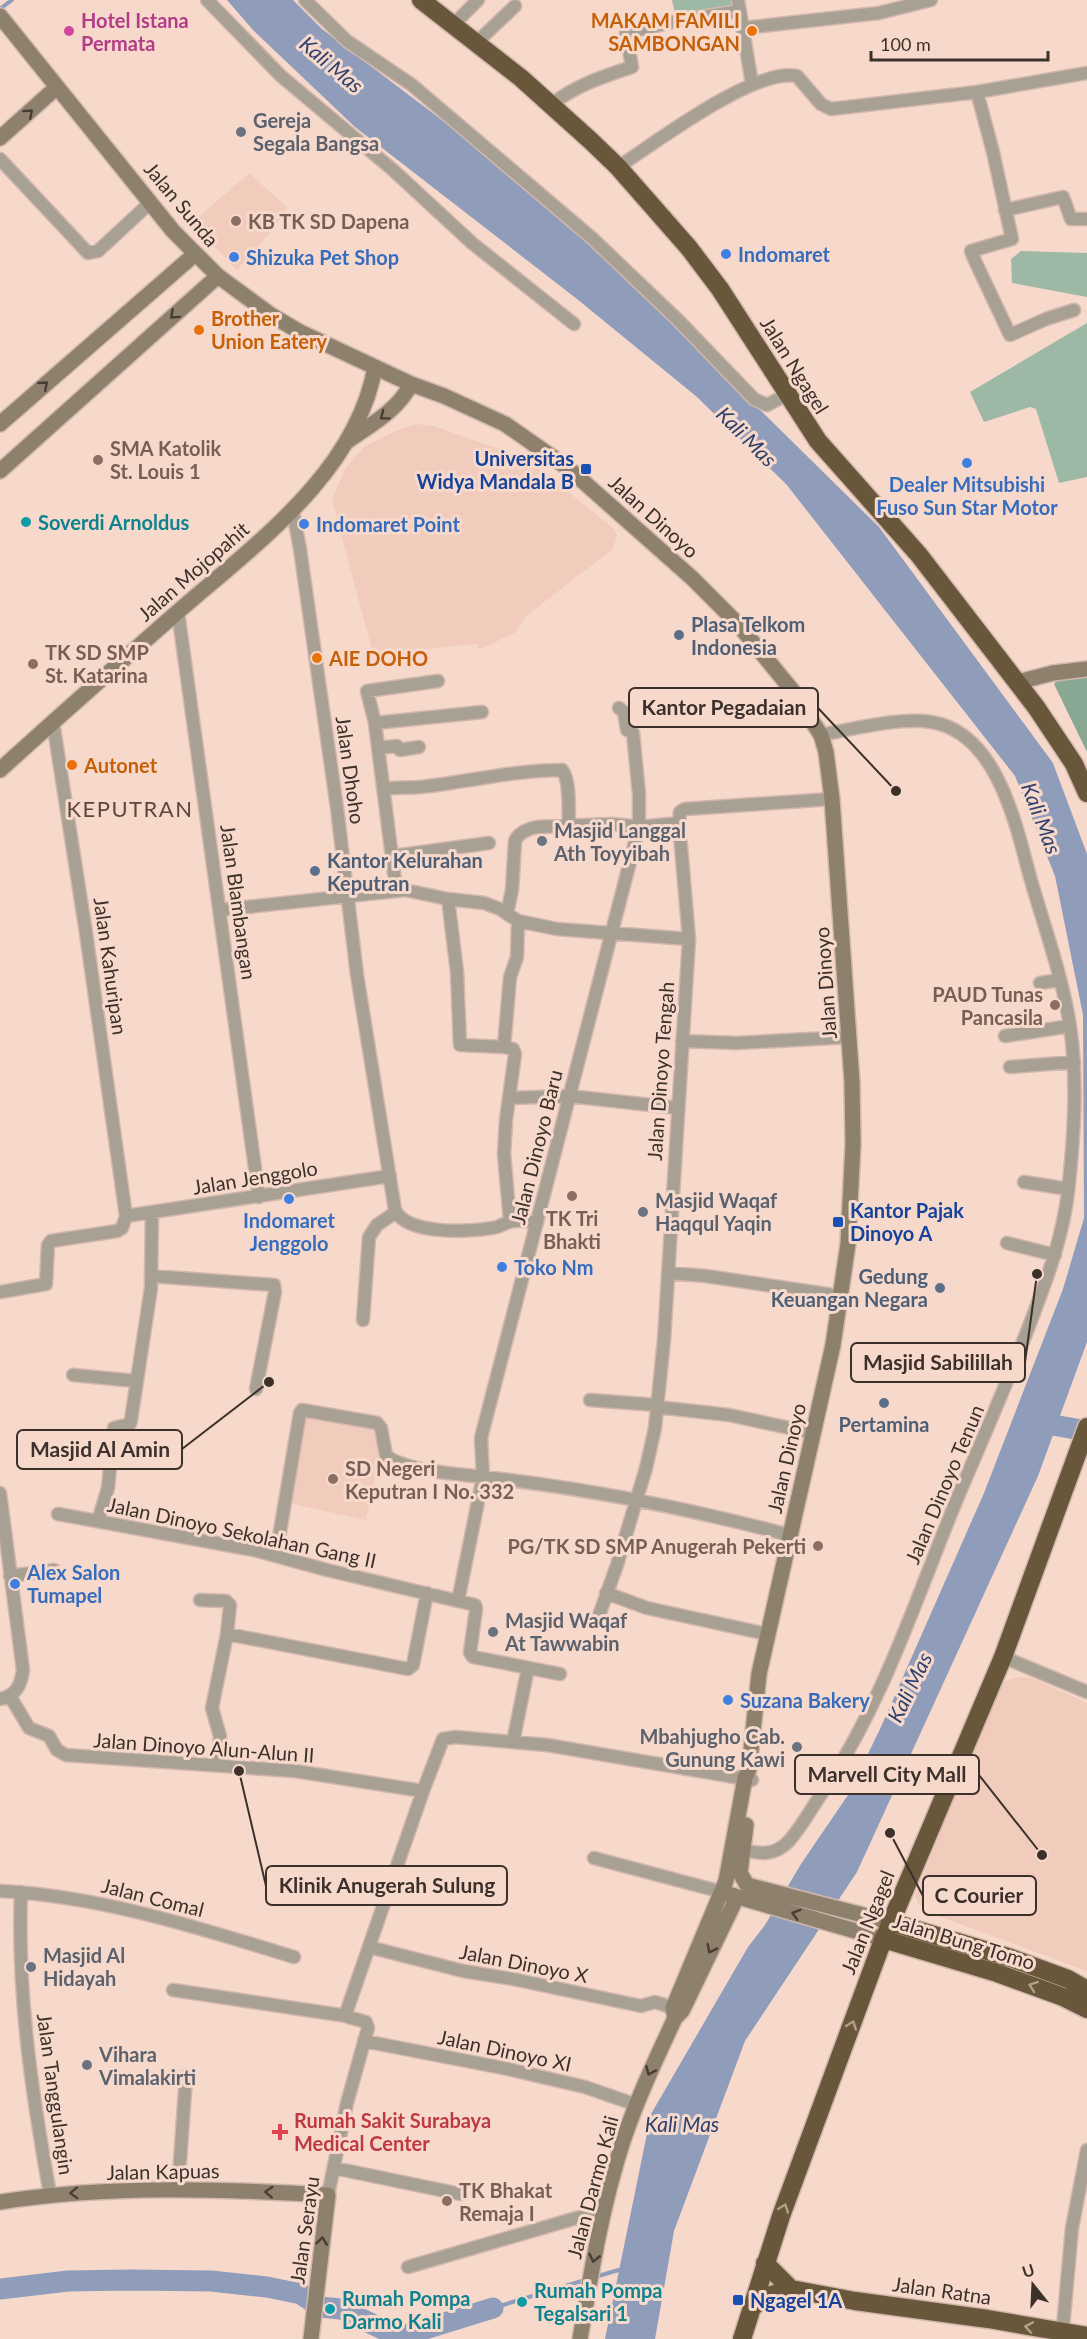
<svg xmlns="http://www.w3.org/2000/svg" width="1087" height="2339" viewBox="0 0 1087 2339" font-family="Lato,sans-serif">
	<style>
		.built { fill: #f1ccbc }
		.green { fill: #9db8a5 }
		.forest { fill: #89a893 }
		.water { fill: #8f9dbb }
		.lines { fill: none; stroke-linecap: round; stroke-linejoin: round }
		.stream { stroke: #8f9dbb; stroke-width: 4 }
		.river { stroke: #8f9dbb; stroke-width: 21 }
		.street-casing { stroke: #d2b7ac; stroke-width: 15 }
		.secondary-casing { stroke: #d2b7ac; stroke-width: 18 }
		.highway-casing { stroke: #d2b7ac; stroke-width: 21 }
		.street { stroke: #a8a093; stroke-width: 12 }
		.secondary { stroke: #8d806d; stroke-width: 15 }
		.highway { stroke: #68573b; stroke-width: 18 }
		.oneway { stroke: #483c35 }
		.oneway2 { stroke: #b79e8b }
		.hotel-dot { fill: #d1479c; stroke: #f7d9cc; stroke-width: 2 }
		.food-dot { fill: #e8710a; stroke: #f7d9cc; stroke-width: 2 }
		.worship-dot { fill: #6b7280; stroke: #f7d9cc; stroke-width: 2 }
		.education-dot { fill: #8d6e63; stroke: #f7d9cc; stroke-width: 2 }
		.shop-dot { fill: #3f7fe0; stroke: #f7d9cc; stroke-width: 2 }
		.transit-dot { fill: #1a4fb4; stroke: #f7d9cc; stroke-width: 2 }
		.culture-dot { fill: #0f9aa8; stroke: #f7d9cc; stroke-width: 2 }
		.service-dot { fill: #5c6f8a; stroke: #f7d9cc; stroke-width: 2 }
		.health-dot { fill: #e0444e; stroke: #f7d9cc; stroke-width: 2 }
		.labels { text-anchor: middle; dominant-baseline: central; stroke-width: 6; stroke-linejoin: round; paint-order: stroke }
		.hotel-label { font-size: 20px; font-weight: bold; fill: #b23c85; stroke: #f7d9cc; text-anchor: start }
		.food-label { font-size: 20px; font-weight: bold; fill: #c56008; stroke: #f7d9cc; text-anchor: start }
		.worship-label { font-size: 20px; font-weight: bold; fill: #5b616d; stroke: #f7d9cc; text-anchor: start }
		.street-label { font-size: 20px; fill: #3c302b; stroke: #f7d9cc }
		.education-label { font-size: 20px; font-weight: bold; fill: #785e54; stroke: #f7d9cc; text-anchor: start }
		.shop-label { font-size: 20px; font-weight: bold; fill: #366cbe; stroke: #f7d9cc; text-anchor: start }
		.transit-label { font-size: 20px; font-weight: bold; fill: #164399; stroke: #f7d9cc; text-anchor: start }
		.culture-label { font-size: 20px; font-weight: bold; fill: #0d838f; stroke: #f7d9cc; text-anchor: start }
		.service-label { font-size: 20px; font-weight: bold; fill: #4e5e75; stroke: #f7d9cc; text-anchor: start }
		.health-label { font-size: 20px; font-weight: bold; fill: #be3a42; stroke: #f7d9cc; text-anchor: start }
		.water-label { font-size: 21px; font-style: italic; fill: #2e416c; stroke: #f7d9cc }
		.quarter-label { font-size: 22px; letter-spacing: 1.5px; fill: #5e463b; stroke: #f7d9cc }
		.leader { fill: none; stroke: #3c302b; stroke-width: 2 }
		.callout-dot { fill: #3c302b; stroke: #f7d9cc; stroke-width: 2 }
		.callout { fill: #f7d9cc; stroke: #3c302b; stroke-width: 2 }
		.callout-label { font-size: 21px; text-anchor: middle; font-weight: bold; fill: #3c302b }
	</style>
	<rect width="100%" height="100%" fill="#f7d9cc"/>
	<!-- built -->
	<path class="built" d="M249,173l39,35 -19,26 -32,36 -45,-47z
		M416,424l18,2 73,26 29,14 78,63 3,6 -4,14 -87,67 -10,16 -37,18 -2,-6 -104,10 -41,-154 13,-31 19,-22 29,-15z
		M303,1411l76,15 2,26 -15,68 -78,-17z
		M1017,1677l15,1 55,25v268l-157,-58 -12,-9 -3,-8 81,-205 7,-9z"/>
	<!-- green -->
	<path class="green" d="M672,0h62l1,9 -59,9z
		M1021,251l66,2v44l-75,-14 -1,-24z
		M1087,323v154l-28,6 -23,-74 -6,-2 -46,15 -14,-30z"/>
	<!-- forest -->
	<path class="forest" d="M1087,674v78l-33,-68 7,-8z"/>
	<!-- water -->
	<path class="water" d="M227,0h66l29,29 158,120 80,67 124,114 56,60 139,137 174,236 34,91v488l-49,134 -181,396 -112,169 -71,190 -19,108h-50l46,-225 97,-167 17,-22 36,-61 47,-69 32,-66 104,-236 79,-204 21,-71 -1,-203 -28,-139 -40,-100 -229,-292 -89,-87 -120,-98 -222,-172 -102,-97z"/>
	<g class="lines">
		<!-- stream -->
		<path class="stream" d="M0,9l12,-9
			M595,2277l27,-8
			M493,2308l92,-28"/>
		<!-- river -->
		<path class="river" d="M1029,1421l58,10
			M0,2289l68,-8 63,-1 80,1 56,6 34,7 19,13 21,2 58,28 94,-29"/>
		<!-- street casing -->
		<g class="street-casing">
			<path id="street" d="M207,0l74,76 112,94 79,73 102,81
				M305,0l42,41 65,44 180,153 86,82 76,79 13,6 21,-11
				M738,0l14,84
				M453,25l25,-25
				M743,28l136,-15 52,-13
				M476,43l39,-37
				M977,92l16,60 19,87 -41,12 5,12 34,72 36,-16 28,-9
				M551,105c23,-19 53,-29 81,-38l-6,-34 51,-12 63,-10
				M0,159l88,94 10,-2 53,-49
				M618,167c37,-24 137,-100 179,-91l24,28 10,5 146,-17 110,-19
				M1005,210l58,-13 8,22h16
				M293,512l7,37 37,259 20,167 38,235c12,26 79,22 102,17 6,-2 11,-6 17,-6 8,-1 16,1 23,2
				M178,612l81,585
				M375,723l107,-11
				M378,748l19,-2 3,4 19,-3
				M384,789c12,-2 24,-1 36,-2 48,-5 94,-17 142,-17 9,10 6,43 7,57
				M393,856l96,-13
				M396,889l-21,-166 -8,-32 71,-10
				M448,899l9,73 3,73 44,2
				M220,910l185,-20 43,9 36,4 16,6 18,12 39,8 132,10
				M507,914l5,-24 3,-49c4,-9 13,-12 22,-14l75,-3 27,3 40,-4
				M1040,983l19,-3
				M1005,1036l65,-10
				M682,1041l54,2 114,-6
				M1010,1067l64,-5
				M509,1098l60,-2 109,12
				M1024,1182l44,7
				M126,1216l264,-40
				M510,1221l-6,-67 2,-34 9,-66 -2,-5 -9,-2 6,-70 7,-20 1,-36
				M1007,1243l48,12
				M668,1273l38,3 134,20
				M151,1276l123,9 1,7 -19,97
				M0,1292l46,-8 2,-39 3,-4 66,-10 5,-3 4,-12 -40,-283 -33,-211
				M363,1320l6,-83 8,-12 19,-13
				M73,1375l63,6
				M590,1400l67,5
				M657,1407l72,8 84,18
				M0,1493l23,177c-2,15 -7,26 -23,29
				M58,1514l196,36 73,20 148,35 1,4 -6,44 3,4 87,17
				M98,1521l10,-33 6,-60 16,-4 1,-4 20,-132 1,-76
				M276,1555l24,-142 2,-3 75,13 4,5 5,27c14,14 59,18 79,20 110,11 218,32 324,60
				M10,1576l44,-6
				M606,1593l41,15 120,26
				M200,1600l26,1 4,4 -3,29 -15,74 8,28 -2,29
				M458,1601l25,-124 -2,-39 158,-611v-33l-6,-61 -2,-2 -4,-1 -3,-18 -5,-4
				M597,1621l20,-56 29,-97 9,-40 9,-88 25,-401 -10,-116 1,-11 5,-3 147,-10
				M227,1634l181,35 5,-4 14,-72
				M1003,1657l84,35
				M10,1696l19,32 20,8 8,14 9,5 229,16 128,20
				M513,1742l15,-74
				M743,1850c17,4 31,6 45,-8 12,-13 22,-31 32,-46 65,-94 98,-205 142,-309 25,-58 50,-115 72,-174 15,-40 29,-78 34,-121 6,-54 10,-112 2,-166 -8,-51 -26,-100 -40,-149 -14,-52 -33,-145 -99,-155 -29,-5 -80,7 -110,13
				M594,1858l128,34
				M0,1891c101,5 199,37 294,66
				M21,1892c-4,102 11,202 29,302
				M369,1947l94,24 50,8 128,27 14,-4 25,8
				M173,1990l174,26
				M364,2041l144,28 77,18 52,18
				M334,2168l126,26
				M178,2190l8,-114
				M328,2195l19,-92 21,-75 -2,-6 -18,-5 -2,-4 77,-222 20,-52 12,-2 92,8 205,35
				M408,2267l196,-57
				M1062,2338l10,-110 15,-78"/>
		</g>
		<!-- secondary casing -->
		<g class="secondary-casing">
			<path id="secondary" d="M0,16l173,215 45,45 53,39 29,17 111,52 33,12 61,28 63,44 124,110 45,45 55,67 29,45 5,17 6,47 20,283 1,62 -5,100 -15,101 -74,329 -10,95 -4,9 -19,103 -53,127 2,10
				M0,138l57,-51
				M0,424l195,-170
				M349,440c23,-16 49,-30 62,-56
				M0,471l218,-195
				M1018,682l35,-9 34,-4
				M0,770c57,-52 115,-103 173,-154 77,-68 183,-141 202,-249
				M746,1825l-6,48 7,12 143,37
				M728,1894l155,45
				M0,2202c108,-17 219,-13 328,-7l-17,144
				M580,2339c11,-66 22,-134 43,-198 14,-42 33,-82 52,-123l7,-7 55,-114"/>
		</g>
		<!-- highway casing -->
		<g class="highway-casing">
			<path id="highway" d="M421,0l100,78 70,63 27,26 71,81 31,41 98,152 101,114 117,152 38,57 13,29
				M890,1922l121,36 57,21 19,11
				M883,1939l114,34 66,24 24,12
				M765,2263l26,26
				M752,2307l19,-12 20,-6 64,12 133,18 99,17
				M742,2339l39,-123 99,-268 123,-291 84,-230"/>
		</g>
		<!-- street -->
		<use href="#street" class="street"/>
		<!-- secondary -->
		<use href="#secondary" class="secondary"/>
		<!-- highway -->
		<use href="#highway" class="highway"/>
	</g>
	<!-- one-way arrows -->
	<defs><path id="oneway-chevron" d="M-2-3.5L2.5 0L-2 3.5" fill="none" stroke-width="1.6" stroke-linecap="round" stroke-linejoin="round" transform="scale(1.5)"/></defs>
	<g class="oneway">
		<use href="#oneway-chevron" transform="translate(29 113) rotate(-42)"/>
		<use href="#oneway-chevron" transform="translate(174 315) rotate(138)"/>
		<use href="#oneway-chevron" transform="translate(44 385) rotate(-41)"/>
		<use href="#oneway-chevron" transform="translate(384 416) rotate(143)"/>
		<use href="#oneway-chevron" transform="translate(796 1914) rotate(-164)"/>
		<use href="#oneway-chevron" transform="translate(711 1949) rotate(116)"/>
		<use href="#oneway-chevron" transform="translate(650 2071) rotate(114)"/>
		<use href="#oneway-chevron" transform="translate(269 2192) rotate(-177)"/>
		<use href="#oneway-chevron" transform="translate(74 2193) rotate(178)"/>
		<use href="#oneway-chevron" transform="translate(322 2241) rotate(-83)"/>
		<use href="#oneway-chevron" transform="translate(594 2258) rotate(103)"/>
	</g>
	<g class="oneway2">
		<use href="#oneway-chevron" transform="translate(1033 1986) rotate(-160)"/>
		<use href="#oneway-chevron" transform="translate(852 2025) rotate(-70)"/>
		<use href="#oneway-chevron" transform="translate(784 2208) rotate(-70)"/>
		<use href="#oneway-chevron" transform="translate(1029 2327) rotate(-170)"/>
	</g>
	<!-- markers -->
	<circle class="hotel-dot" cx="69" cy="31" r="6"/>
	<g class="food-dot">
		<circle cx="752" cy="31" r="6"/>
		<circle cx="199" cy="330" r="6"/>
		<circle cx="317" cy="658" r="6"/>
		<circle cx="72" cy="765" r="6"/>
	</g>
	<g class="worship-dot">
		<circle cx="241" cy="132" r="6"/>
		<circle cx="542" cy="841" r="6"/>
		<circle cx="643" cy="1212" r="6"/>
		<circle cx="493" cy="1632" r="6"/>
		<circle cx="797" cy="1747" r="6"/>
		<circle cx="31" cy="1967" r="6"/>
		<circle cx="87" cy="2065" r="6"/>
	</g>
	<g class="education-dot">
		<circle cx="236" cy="221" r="6"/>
		<circle cx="98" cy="460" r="6"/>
		<circle cx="33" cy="664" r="6"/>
		<circle cx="1055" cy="1005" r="6"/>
		<circle cx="572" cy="1196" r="6"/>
		<circle cx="333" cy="1479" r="6"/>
		<circle cx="818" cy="1546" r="6"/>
		<circle cx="447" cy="2201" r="6"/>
	</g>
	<g class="shop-dot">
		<circle cx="726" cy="254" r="6"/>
		<circle cx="234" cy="257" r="6"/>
		<circle cx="967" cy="463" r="6"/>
		<circle cx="304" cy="524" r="6"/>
		<circle cx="289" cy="1199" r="6"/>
		<circle cx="502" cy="1267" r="6"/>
		<circle cx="15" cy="1584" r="6"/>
		<circle cx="728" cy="1700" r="6"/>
	</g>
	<g class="transit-dot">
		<rect x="580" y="463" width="12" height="12" rx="3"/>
		<rect x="832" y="1216" width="12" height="12" rx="3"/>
		<rect x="732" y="2294" width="12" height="12" rx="3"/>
	</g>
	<g class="culture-dot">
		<circle cx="26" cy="522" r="6"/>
		<circle cx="522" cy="2302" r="6"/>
		<circle cx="330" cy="2309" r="6"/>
	</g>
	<g class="service-dot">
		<circle cx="679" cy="635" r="6"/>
		<circle cx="315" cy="871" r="6"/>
		<circle cx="940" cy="1288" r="6"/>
		<circle cx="884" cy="1403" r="6"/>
	</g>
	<path class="health-dot" d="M277 2123h6v6h6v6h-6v6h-6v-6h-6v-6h6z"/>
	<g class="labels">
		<!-- hotel labels -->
		<g class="hotel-label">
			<text x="81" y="20">Hotel Istana<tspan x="81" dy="23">Permata</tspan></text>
		</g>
		<!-- food labels -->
		<g class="food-label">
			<text x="740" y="20" text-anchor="end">MAKAM FAMILI<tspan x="740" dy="23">SAMBONGAN</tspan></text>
			<text x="211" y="318">Brother<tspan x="211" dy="23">Union Eatery</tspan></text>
			<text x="329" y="658">AIE DOHO</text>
			<text x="84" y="765">Autonet</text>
		</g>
		<!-- worship labels -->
		<g class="worship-label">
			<text x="253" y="120">Gereja<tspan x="253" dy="23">Segala Bangsa</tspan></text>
			<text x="554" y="830">Masjid Langgal<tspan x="554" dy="23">Ath Toyyibah</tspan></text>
			<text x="655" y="1200">Masjid Waqaf<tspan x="655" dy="23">Haqqul Yaqin</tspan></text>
			<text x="505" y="1620">Masjid Waqaf<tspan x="505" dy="23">At Tawwabin</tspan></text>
			<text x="785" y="1736" text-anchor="end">Mbahjugho Cab.<tspan x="785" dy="23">Gunung Kawi</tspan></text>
			<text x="43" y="1955">Masjid Al<tspan x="43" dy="23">Hidayah</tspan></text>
			<text x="99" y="2054">Vihara<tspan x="99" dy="23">Vimalakirti</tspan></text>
		</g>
		<!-- street labels -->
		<g class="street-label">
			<text transform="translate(182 204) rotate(50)">Jalan Sunda</text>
			<text transform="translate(795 365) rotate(58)">Jalan Ngagel</text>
			<text transform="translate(654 516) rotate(42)">Jalan Dinoyo</text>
			<text transform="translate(193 571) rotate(-41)">Jalan Mojopahit</text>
			<text transform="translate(351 770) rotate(82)">Jalan Dhoho</text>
			<text transform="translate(239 902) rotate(82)">Jalan Blambangan</text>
			<text transform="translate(111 966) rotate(82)">Jalan Kahuripan</text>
			<text transform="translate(825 983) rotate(-94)">Jalan Dinoyo</text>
			<text transform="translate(660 1071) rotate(-86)">Jalan Dinoyo Tengah</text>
			<text transform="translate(536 1147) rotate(-76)">Jalan Dinoyo Baru</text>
			<text transform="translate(255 1177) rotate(-9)">Jalan Jenggolo</text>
			<text transform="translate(786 1458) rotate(-77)">Jalan Dinoyo</text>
			<text transform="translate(944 1484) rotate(-67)">Jalan Dinoyo Tenun</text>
			<text transform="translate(242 1532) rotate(12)">Jalan Dinoyo Sekolahan Gang II</text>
			<text transform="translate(204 1747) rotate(4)">Jalan Dinoyo Alun-Alun II</text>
			<text transform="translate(153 1897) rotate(14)">Jalan Comal</text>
			<text transform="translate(867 1922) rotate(-68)">Jalan Ngagel</text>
			<text transform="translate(964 1941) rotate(17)">Jalan Bung Tomo</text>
			<text transform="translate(524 1963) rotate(11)">Jalan Dinoyo X</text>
			<text transform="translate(505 2050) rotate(12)">Jalan Dinoyo XI</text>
			<text transform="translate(56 2094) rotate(82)">Jalan Tanggulangin</text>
			<text transform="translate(163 2171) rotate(-1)">Jalan Kapuas</text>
			<text transform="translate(592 2187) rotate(-75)">Jalan Darmo Kali</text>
			<text transform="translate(304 2230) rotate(-82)">Jalan Serayu</text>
			<text transform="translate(942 2290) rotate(8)">Jalan Ratna</text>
		</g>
		<!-- education labels -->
		<g class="education-label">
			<text x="248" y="221">KB TK SD Dapena</text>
			<text x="110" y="448">SMA Katolik<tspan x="110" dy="23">St. Louis 1</tspan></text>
			<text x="45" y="652">TK SD SMP<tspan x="45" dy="23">St. Katarina</tspan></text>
			<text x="1043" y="994" text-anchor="end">PAUD Tunas<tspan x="1043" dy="23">Pancasila</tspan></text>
			<text x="572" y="1218" text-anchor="middle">TK Tri<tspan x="572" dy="23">Bhakti</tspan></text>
			<text x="345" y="1468">SD Negeri<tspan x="345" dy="23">Keputran I No. 332</tspan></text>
			<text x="806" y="1546" text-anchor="end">PG/TK SD SMP Anugerah Pekerti</text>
			<text x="459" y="2190">TK Bhakat<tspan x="459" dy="23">Remaja I</tspan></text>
		</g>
		<!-- shop labels -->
		<g class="shop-label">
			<text x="738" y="254">Indomaret</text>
			<text x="246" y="257">Shizuka Pet Shop</text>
			<text x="967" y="484" text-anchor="middle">Dealer Mitsubishi<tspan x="967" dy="23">Fuso Sun Star Motor</tspan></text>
			<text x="316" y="524">Indomaret Point</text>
			<text x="289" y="1220" text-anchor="middle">Indomaret<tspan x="289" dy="23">Jenggolo</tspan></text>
			<text x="514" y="1267">Toko Nm</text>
			<text x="27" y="1572">Alex Salon<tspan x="27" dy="23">Tumapel</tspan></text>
			<text x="740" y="1700">Suzana Bakery</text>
		</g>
		<!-- transit labels -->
		<g class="transit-label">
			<text x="574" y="458" text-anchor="end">Universitas<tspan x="574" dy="23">Widya Mandala B</tspan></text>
			<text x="850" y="1210">Kantor Pajak<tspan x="850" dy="23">Dinoyo A</tspan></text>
			<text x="750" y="2300">Ngagel 1A</text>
		</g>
		<!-- culture labels -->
		<g class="culture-label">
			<text x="38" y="522">Soverdi Arnoldus</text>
			<text x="534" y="2290">Rumah Pompa<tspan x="534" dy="23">Tegalsari 1</tspan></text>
			<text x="342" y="2298">Rumah Pompa<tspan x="342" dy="23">Darmo Kali</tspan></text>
		</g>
		<!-- service labels -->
		<g class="service-label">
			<text x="691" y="624">Plasa Telkom<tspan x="691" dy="23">Indonesia</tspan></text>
			<text x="327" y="860">Kantor Kelurahan<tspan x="327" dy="23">Keputran</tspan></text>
			<text x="928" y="1276" text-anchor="end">Gedung<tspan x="928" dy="23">Keuangan Negara</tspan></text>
			<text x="884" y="1424" text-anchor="middle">Pertamina</text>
		</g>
		<!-- health labels -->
		<g class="health-label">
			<text x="294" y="2120">Rumah Sakit Surabaya<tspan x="294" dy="23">Medical Center</tspan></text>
		</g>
		<!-- water labels -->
		<g class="water-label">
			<text transform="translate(332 64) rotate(40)">Kali Mas</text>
			<text transform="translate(747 436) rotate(45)">Kali Mas</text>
			<text transform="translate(1042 818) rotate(69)">Kali Mas</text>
			<text transform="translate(909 1687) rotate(-64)">Kali Mas</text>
			<text x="682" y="2123">Kali Mas</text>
		</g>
		<!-- quarter labels -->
		<g class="quarter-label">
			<text x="130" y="808">KEPUTRAN</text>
		</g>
	</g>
	<!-- callouts -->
	<path class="leader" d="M896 791L818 708M1037 1274L1025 1362M269 1382L182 1449M1042 1855L979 1775M239 1771L266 1886M890 1833L923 1896"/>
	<g class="callout-dot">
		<circle cx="896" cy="791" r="6"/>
		<circle cx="1037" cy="1274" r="6"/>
		<circle cx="269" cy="1382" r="6"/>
		<circle cx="1042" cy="1855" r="6"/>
		<circle cx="239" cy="1771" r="6"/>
		<circle cx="890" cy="1833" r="6"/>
	</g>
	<g class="callout">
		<rect x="629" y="688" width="189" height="39" rx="6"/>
		<rect x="851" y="1343" width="174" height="39" rx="6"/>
		<rect x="17" y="1430" width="165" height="39" rx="6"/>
		<rect x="795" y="1755" width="184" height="39" rx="6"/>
		<rect x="266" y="1866" width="241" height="39" rx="6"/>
		<rect x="923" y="1876" width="113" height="39" rx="6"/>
	</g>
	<g class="callout-label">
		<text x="724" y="715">Kantor Pegadaian</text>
		<text x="938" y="1370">Masjid Sabilillah</text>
		<text x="100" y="1457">Masjid Al Amin</text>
		<text x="887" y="1782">Marvell City Mall</text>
		<text x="387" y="1893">Klinik Anugerah Sulung</text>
		<text x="979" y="1903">C Courier</text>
	</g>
	<!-- north arrow -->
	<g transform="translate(1033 2285) rotate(342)" stroke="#f7d9cc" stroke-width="4.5" paint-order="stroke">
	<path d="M0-4.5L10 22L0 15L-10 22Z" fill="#3c302b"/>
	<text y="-9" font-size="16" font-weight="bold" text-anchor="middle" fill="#3c302b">U</text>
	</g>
	<!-- scale -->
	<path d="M871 51v9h177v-9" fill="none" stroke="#3c302b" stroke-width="3"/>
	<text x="880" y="51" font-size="18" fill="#3c302b" stroke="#f7d9cc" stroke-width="4.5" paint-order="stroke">100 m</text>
</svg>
